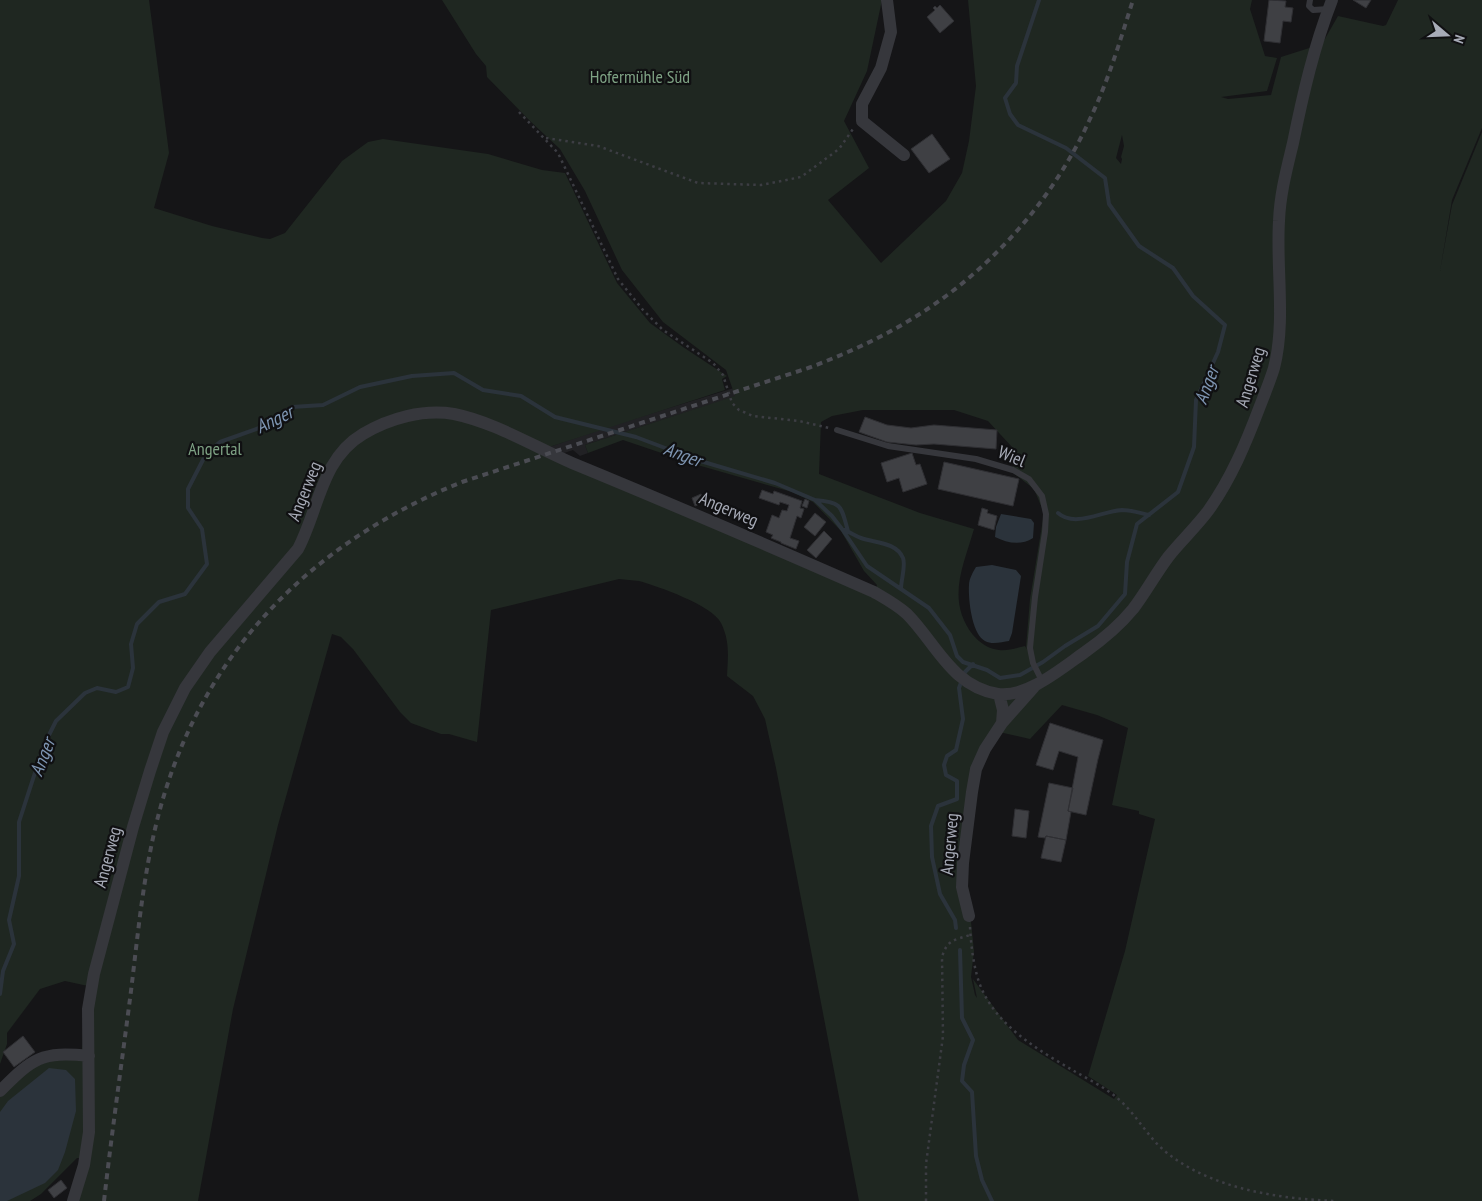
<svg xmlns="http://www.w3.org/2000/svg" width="1482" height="1201" viewBox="0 0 1482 1201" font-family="'PT Sans Narrow',sans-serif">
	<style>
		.built { fill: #212124 }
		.green { fill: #1f2721; fill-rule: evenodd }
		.water { fill: #2b333b }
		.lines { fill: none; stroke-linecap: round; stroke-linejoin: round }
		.stream { stroke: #2b333b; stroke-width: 4 }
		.building { fill: #3f4044; stroke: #2f2f33 }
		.path { stroke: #3c3d43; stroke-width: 2.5; stroke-dasharray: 2.5 4; stroke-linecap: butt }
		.service { stroke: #36373c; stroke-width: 6 }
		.minor { stroke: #36373c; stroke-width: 12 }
		.rail { stroke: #4b4c53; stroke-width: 4; stroke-dasharray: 6 5; stroke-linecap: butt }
		.labels { text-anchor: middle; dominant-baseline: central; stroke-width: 4.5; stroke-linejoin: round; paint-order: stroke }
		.park-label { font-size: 18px; fill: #7ea284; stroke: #101012 }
		.street-label { font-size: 18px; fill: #a7abb7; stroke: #101012 }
		.water-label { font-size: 19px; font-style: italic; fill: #7e95b2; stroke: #101012 }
	</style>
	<rect width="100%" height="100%" fill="#151517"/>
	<!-- built -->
	<path class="built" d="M792,370l2,8 -209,67 3,8 -8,3 -7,-6 -143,49 -43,22 -38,25 -43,33 -33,33 -29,36 -27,38 -20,35 -14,30 -13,35 -12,44 -7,37 -43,334h-8l29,-234 14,-102 7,-35 12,-45 14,-38 14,-31 18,-34 28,-39 30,-35 33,-34 42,-34 41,-27 44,-22 34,-14 154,-52z"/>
	<!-- green -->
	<path class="green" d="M0,0h149l20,153 -15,55 58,18 50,12 8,1 15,-6 57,-72 26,-19 15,-3 105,15 54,16 23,3 52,110 33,40 33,24 44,29 -5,3 3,11 -182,59 332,142 2,-6 -13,-14 -23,-40 -28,-29 -21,-10 -98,-28 -71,-24 -35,13 -3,-8 150,-49 -9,-26 -63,-48 -41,-52 -37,-79 -25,-42 -30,-28 -43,-44 -1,-11 -10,-12 -34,-54h440l-15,71 -23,50 25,47 -41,32 53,63 65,-62 16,-28 7,-32 7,-55 -8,-86h284l-2,9 15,47 12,2 -10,33 -46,6 7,2 43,-4 10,-38 41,-13 16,-28 45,10 3,-1 12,-25h84v128l-30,72 -12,71 12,-66 30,-73v1069h-623l-83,-433 -11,-49 -12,-23 -26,-20c1,-20 3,-35 -6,-53 -9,-18 -64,-37 -82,-42 -7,-1 -13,-1 -20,-2l-128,31 -14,132 -28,-8h-8l-30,-11 -11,-11 -47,-63 -12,-12 -9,-3 -54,191 -45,184 -35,192h-122l11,-43h-10l-36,36 -11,7h-30v-112l23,-19 59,-19 6,-65 -23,-5 -25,8 -33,44v11l-7,20zM1122,135l2,11 -3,11 1,2 -1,5 -5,-6zM863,410h91l34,11 24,26 3,5 -3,20 22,17 10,24 -14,86 -4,48 2,4 -3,-5c-8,2 -18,5 -26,4 -11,-1 -20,-8 -26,-15 -27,-35 -10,-68 1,-106l-54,-16 -101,-39 2,-52 11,-6zM1062,705l35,10 31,13 -16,77 27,6v3l16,5 -30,132 -37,125 29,19 -3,4 -96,-59 -45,-61 4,19 -2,-3 -4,-18 3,-26 -9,-87 13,-92 21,-40 31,7z"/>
	<!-- water -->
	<path class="water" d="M1001,514l30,5 3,4 -1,15c-12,8 -26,5 -38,-1l1,-10z
		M992,565l24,5 5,6 -9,57 -3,8c-7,1 -17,4 -24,0 -13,-6 -17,-42 -16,-56 0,-6 4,-13 7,-18z
		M49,1068l17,2 9,9 1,32 -11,41 -7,18 -13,13 -38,18h-7v-89l8,-11z"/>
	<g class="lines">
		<!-- stream -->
		<path class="stream" d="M815,500c28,2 26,7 33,31
			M1058,513c17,15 44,-2 64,-3 9,0 18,3 27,5
			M844,530c6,2 11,6 17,8 14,5 35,4 42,20 3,8 -2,21 -2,31
			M956,928l-1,-8 -15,-26 -8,-37 -1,-31 7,-20 19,-7v-18l-11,-6 -2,-10 3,-9 9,-6 7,-31 -4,-31 6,-16 8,-8
			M960,950l2,68 11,22 -9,25 -2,16 10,11 4,64 6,24 10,21
			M0,994l3,-23 11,-27 -5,-24 10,-44v-54l25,-77 12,-24 29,-28 12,-5 19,4 12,-5 5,-19 -2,-24 6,-20 22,-22 26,-8 22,-30 -5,-35 -14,-21v-19l18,-35 14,-12 39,-14 33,-21 31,-2 37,-18 52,-11 42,-3 29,17 38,6 34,21 81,20 61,23 78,23 40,17 17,16 10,13 25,37 62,42 21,27 7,21 6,6 24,8 13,8 20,-3 23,-13 22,-16 33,-20 27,-32 2,-32 10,-38 41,-32 16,-45 2,-47 22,-48 7,-27 -32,-29 -20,-28 -34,-22 -30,-42 -4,-26 -39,-30 -48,-23 -8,-11 -5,-16 11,-15 1,-17 22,-66"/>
	</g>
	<!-- building -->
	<path class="building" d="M1269,0l17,1 -1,6 8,1 -2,14 -8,-1 -3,22 -16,-2z
		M1353,0h18l-5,8z
		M940,5l14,16 -14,12 -13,-16 8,-7 -2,-2 2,-2 2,2z
		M932,134l18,25 -21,14 -18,-24z
		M865,417l22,8 24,3 23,-3 63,5 -1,19 -62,-5 -18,1 -29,-3 -28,-10z
		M912,453l4,12 4,-1 7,20 -24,8 -4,-14 -12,4 -6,-19z
		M944,462l75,17 -6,27 -75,-17z
		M762,490l11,4 1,-3 28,10 -2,7 4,1 -3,9 -4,-2 -7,22 9,3 -3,8 -15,-6v-1l-10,-4 2,-3 -7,-3 6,-17 7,3 3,-8 5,1 2,-6 -9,-3 -1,3 -20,-7z
		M701,494l3,8 -9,4 -3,-8z
		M805,499l4,2 -2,7 -5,-2z
		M982,508l6,2 -1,3 10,3 -3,14 -16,-5z
		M815,513l11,9 -11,14 -11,-9z
		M824,531l8,8 -16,19 -9,-8z
		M1050,723l53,17 -5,19 -12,56 -18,-4 10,-54 -19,-6 -6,19 -17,-5z
		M1049,783l24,5 -5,23 3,1 -5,28 -20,-4 -1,2 -7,-1z
		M1015,809l14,2 -3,27 -14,-2z
		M1046,836l20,4 -5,22 -20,-4z
		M23,1036l12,16 -21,15 -11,-15z
		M61,1180l6,8 -13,10 -6,-8z"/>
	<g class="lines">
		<!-- path -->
		<path class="path" d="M519,112l39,41 60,126 25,31 20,20 50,33 10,12 9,28 7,7 14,6 46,5 30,7
			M546,138l52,8 100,37 63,2 40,-8 38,-28 14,-20
			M970,927c1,18 3,35 8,52 14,45 59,70 96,92 14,8 30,16 42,26 20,16 31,40 51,56 46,36 112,46 169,48
			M926,1201v-37l17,-128 -1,-79c5,-17 12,-17 28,-22"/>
		<!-- service -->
		<path class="service" d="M1310,0l-1,6 4,4 16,-1
			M837,430l51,16 88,13 37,11 16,9 13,17 4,18 -1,18 -10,65 -5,51 3,15 9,18"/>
		<!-- minor -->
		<path class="minor" d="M887,0l4,32 -10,36 -19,36v17l42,34
			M999,694l4,16 -1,13
			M969,916l-7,-29 1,-24 9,-71 4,-23 9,-20 17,-26 32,-36
			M0,1091c33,-33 41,-40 89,-35
			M73,1201l11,-36 5,-33 -1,-123 6,-35 39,-147 17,-56 13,-39 22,-44 25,-36 88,-103c21,-40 23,-90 65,-115 27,-16 60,-25 91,-20 40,8 81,33 118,49 102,42 202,85 302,129 12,7 23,13 33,22 29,29 44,72 91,80 29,4 64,-26 87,-42 17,-12 34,-26 48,-43 13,-17 23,-36 36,-53 12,-15 27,-29 39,-45 23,-32 38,-68 52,-105 5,-13 10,-25 14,-38 12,-47 2,-99 5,-147 1,-27 8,-53 14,-78 10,-49 21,-97 39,-143"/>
		<!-- rail -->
		<path class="rail" d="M104,1201c8,-70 18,-140 27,-210 8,-66 14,-135 34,-199 46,-149 154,-253 297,-310l349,-115c34,-13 68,-28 99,-47 77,-46 142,-118 179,-199 19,-39 31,-80 44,-121"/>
	</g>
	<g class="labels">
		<!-- park labels -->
		<g class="park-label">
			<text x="640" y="76">Hofermühle Süd</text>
			<text x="215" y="448">Angertal</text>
		</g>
		<!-- street labels -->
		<g class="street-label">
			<text transform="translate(1250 377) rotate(-73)">Angerweg</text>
			<text transform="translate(1012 456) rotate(22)">Wiel</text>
			<text transform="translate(304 491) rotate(-68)">Angerweg</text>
			<text transform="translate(729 509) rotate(23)">Angerweg</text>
			<text transform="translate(949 844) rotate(-85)">Angerweg</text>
			<text transform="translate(107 857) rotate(-75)">Angerweg</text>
		</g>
		<!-- water labels -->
		<g class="water-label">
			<text transform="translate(1206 385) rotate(-70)">Anger</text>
			<text transform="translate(274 419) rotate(-26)">Anger</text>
			<text transform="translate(683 454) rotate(20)">Anger</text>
			<text transform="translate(42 757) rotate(-69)">Anger</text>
		</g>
	</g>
	<!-- north arrow -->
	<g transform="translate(1447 35) rotate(109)" stroke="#101012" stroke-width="4" paint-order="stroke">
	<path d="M0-4L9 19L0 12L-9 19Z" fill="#a7abb7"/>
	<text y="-8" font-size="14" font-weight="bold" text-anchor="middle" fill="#a7abb7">N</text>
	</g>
</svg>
